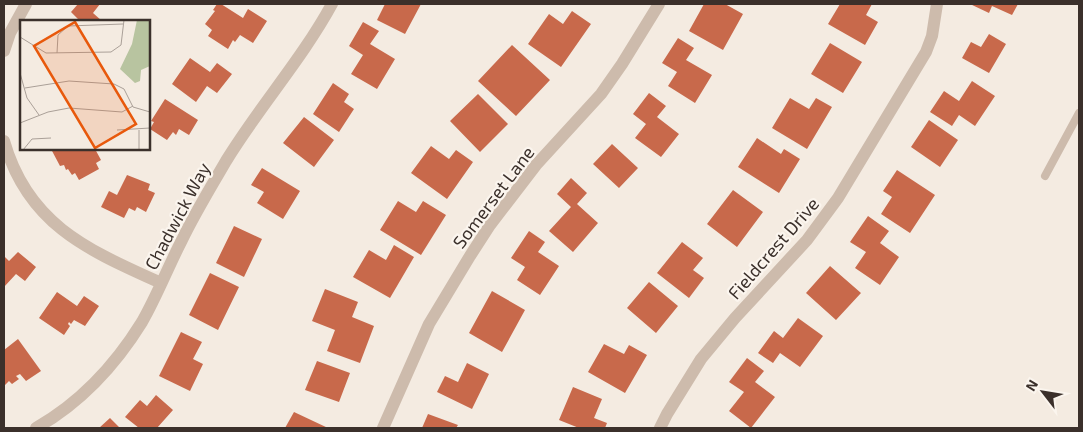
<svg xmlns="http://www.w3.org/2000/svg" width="1083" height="432" viewBox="0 0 1083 432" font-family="'Exo 2',sans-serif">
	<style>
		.building { fill: #c8694b }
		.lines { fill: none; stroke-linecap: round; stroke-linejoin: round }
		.service { stroke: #cdbbac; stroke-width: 8 }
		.minor { stroke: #cdbbac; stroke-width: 12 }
		.labels { text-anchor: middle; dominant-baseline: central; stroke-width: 4.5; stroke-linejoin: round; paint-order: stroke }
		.street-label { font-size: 18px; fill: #3b302b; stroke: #fbf5ee }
		.inset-road { fill: none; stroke: #aaa098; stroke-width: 1 }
		.view { fill: #e8590c; fill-opacity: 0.15; stroke: #e8590c; stroke-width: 2.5 }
		.inset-edge { fill: none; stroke: #3b302b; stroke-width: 2.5 }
	</style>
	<rect width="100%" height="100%" fill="#f4ebe1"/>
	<!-- building -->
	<path class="building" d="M78,4h22l-7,9 9,8h-22l-9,-9z
		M217,4h4l22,14 5,-9 19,12 -14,22 -13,-8 -5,7 -2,-2 -5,9 -20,-13 4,-6 -7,-6 10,-13 -2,-1z
		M385,4h36l-16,30 -28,-14z
		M704,4h21l18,10 -20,36 -34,-19z
		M840,4h32l-6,11 12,7 -13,23 -37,-21z
		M970,4h48l-6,11 -20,-9 -3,7z
		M572,11l19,13 -30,43 -33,-23 21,-30 14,10z
		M363,22l16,9 -9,13 25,15 -18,30 -26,-15 12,-19 -14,-9z
		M989,34l17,10 -17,29 -27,-15 9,-16 10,5z
		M678,38l16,10 -8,12 26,15 -17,28 -27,-17 9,-14 -15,-9z
		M830,43l32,19 -19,31 -32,-19z
		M512,45l38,35 -34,36 -38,-35z
		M190,58l20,14 7,-9 15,11 -15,19 -10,-7 -11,16 -24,-18z
		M972,81l23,15 -20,30 -16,-11 -7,11 -22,-14 14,-21 15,10z
		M333,83l16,11 -5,8 10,7 -15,23 -26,-18z
		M649,93l17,13 -9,11 22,17 -18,23 -26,-19 11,-14 -13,-10z
		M478,94l30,30 -28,28 -30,-31z
		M790,98l19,11 7,-11 16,9 -25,42 -35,-21z
		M165,99l33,21 -9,15 -10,-6 -3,6 -3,-3 -6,8 -17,-11 4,-7 -3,-1z
		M304,117l30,23 -20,27 -31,-24z
		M929,120l29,20 -18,27 -29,-20z
		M757,138l24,16 3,-5 16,10 -21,34 -41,-26z
		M612,144l26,24 -19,20 -26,-24z
		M431,146l18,13 7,-9 17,12 -26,37 -36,-26z
		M51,149h44l6,11 -5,3 3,6 -20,11 -4,-7 -3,2 -4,-6 -2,1 -2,-5 -4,1z
		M262,168l38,23 -17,28 -26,-16 7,-11 -13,-7z
		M897,170l38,25 -25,38 -29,-19 11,-17 -9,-6z
		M127,175l23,9 -2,6 7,3 -9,19 -9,-5 -2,4 -6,-3 -5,10 -23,-11 8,-16 8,4z
		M571,178l16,15 -10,11 21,19 -25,29 -24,-21 22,-24 -14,-13z
		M733,190l30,22 -26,35 -30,-23z
		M398,201l18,11 7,-11 23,14 -25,40 -41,-25z
		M868,216l21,15 -9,12 19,14 -19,28 -25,-17 11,-16 -16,-10z
		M234,226l28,13 -18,38 -28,-14z
		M529,231l16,11 -7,10 21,14 -19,29 -23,-15 8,-13 -14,-9z
		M682,242l21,16 -10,12 11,8 -15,20 -32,-25z
		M394,245l20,12 -24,41 -37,-21 16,-27 17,10z
		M18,252l18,15 -11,14 -9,-7 -12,13v-31l5,5z
		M830,266l31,27 -25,27 -30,-27z
		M210,273l29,14 -21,43 -29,-15z
		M649,282l29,24 -22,27 -29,-25z
		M325,289l33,13 -6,15 22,9 -14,37 -33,-12 8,-21 -23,-9z
		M492,291l33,19 -23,42 -33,-19z
		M57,292l20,14 7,-10 15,10 -14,20 -11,-6 -3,4 -2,-2 -1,2 2,2 -6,9 -25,-17z
		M798,318l25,18 -23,31 -20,-14 -7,10 -15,-10 16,-22 9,7z
		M181,332l21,10 -9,17 10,5 -13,27 -31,-15z
		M18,339l23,32 -15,10 -6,-7 -4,2 3,3 -7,5 -3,-3 -5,5v-36z
		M604,344l20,10 5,-9 18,10 -22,38 -37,-21z
		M747,358l17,13 -9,11 20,15 -24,31 -22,-17 15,-19 -15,-10z
		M317,361l33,12 -11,29 -34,-12z
		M467,363l22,11 -17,35 -35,-17 8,-16 13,6z
		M573,387l29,12 -8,19 13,5 -2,5h-26l-20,-8z
		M156,395l17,15 -16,18h-18l-14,-11 15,-17 7,6z
		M294,412l34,16h-43z
		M428,414l30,11 -2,3h-34z
		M110,418l10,10h-21z"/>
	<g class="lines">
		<!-- service -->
		<path class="service" d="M1045,176l34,-63"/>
		<!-- minor -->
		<path class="minor" d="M4,51l6,-18 16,-29
			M4,141c24,84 84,109 157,142
			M36,428c44,-25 80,-64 106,-106 15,-26 26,-55 40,-82 13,-27 29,-53 44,-79 33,-54 76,-102 106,-157
			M383,428l46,-104 41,-68 20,-31 46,-60 65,-71 21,-30 37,-60
			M660,428l7,-14 34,-55 34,-41 72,-78 31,-42 88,-146 6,-16 5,-32"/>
	</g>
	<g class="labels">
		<!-- street labels -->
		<g class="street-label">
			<text transform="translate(493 197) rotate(-53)">Somerset Lane</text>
			<text transform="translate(177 216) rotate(-62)">Chadwick Way</text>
			<text transform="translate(773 248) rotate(-49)">Fieldcrest Drive</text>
		</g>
	</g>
	<!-- overview -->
	<g transform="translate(20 20)">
		<rect width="130" height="130" fill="#f4ebe1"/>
		<path d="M117,0h13v46l-9,4 -1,11 -5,2 -15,-14 12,-25z" fill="#b8c4a0"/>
		<path class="inset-road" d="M0,17l26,16 65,-1 10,-7 3,-25M37,33l1,-18 10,-9 55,-2M0,53l7,25 12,17M5,68l44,-7 45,3 10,5 9,18 17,5M0,103l28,-11 21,-4 53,4 11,-6M97,110l33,-2M119,110v20M3,130l9,-11 19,-1"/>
		<path class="view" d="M55,2l61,102 -41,24 -61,-102z"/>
		<rect width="130" height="130" class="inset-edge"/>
	</g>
	<!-- border -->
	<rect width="1083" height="432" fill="none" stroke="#3b302b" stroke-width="10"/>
	<!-- north arrow -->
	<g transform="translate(1043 392) rotate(301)" stroke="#fbf5ee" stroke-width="4" paint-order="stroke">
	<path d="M0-4L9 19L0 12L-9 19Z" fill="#3b302b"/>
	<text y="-8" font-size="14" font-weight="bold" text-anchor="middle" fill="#3b302b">N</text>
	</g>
</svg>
